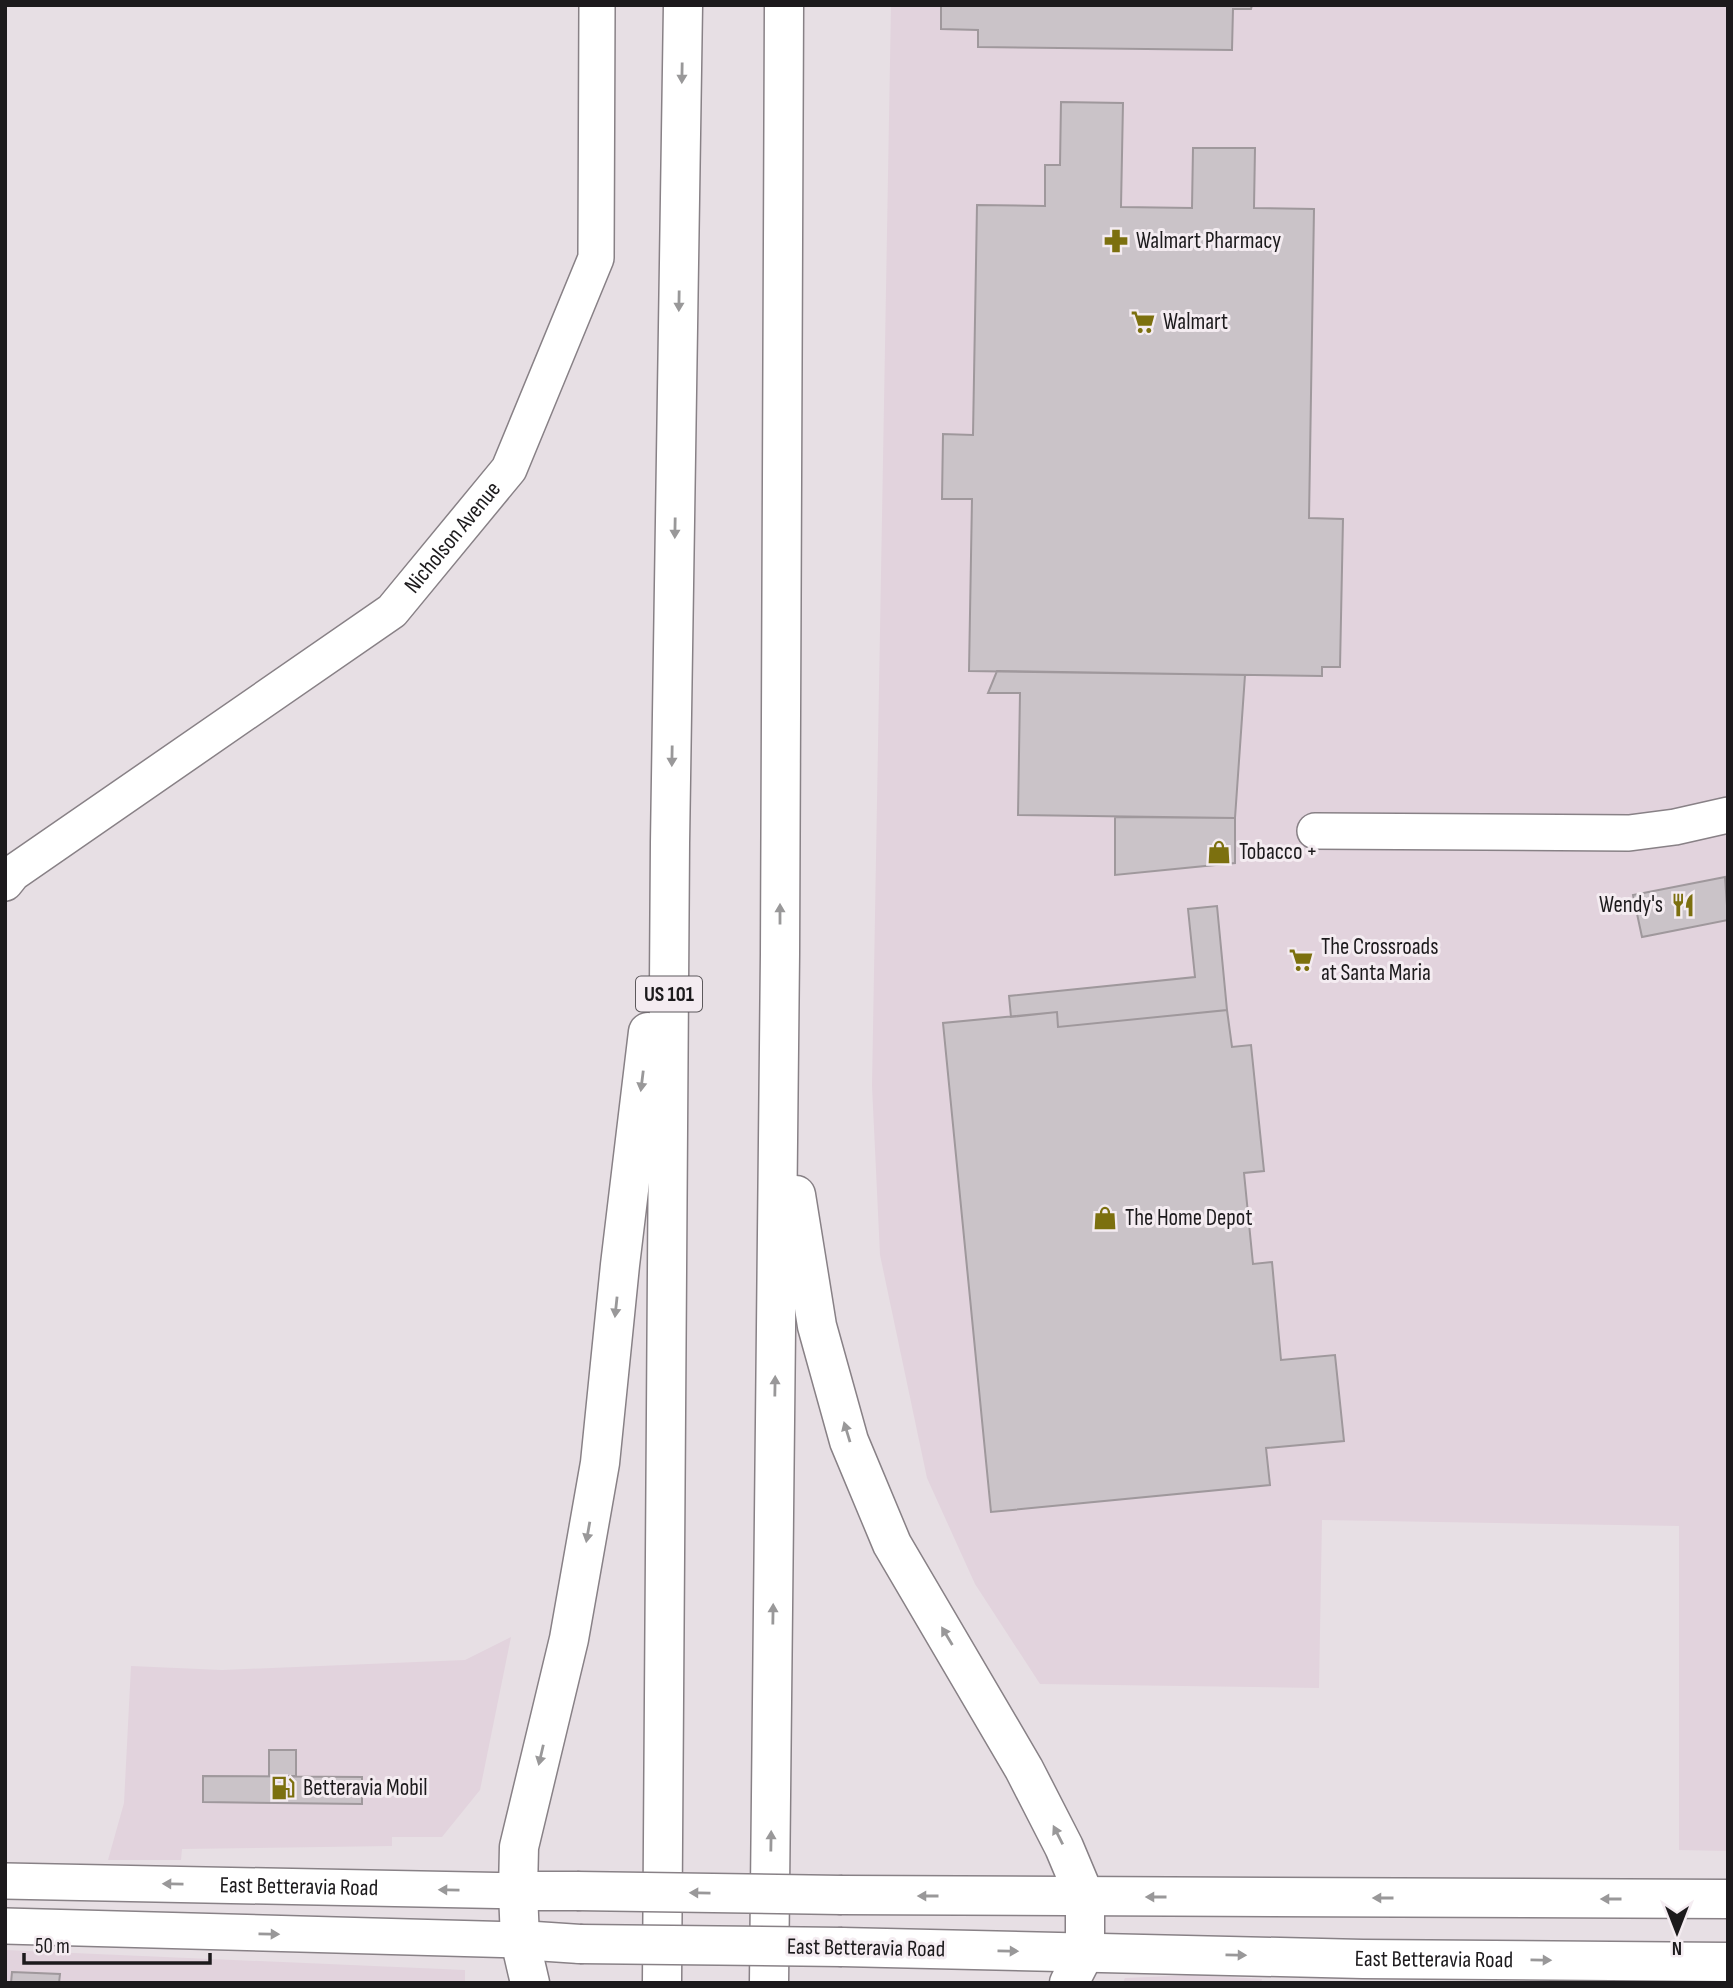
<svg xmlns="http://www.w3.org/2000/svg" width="1733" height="1988" viewBox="0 0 1733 1988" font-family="'Sofia Sans Condensed',sans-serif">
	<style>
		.built { fill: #e2d3dd }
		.building { fill: #cac3c8; stroke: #9f989c; stroke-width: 2 }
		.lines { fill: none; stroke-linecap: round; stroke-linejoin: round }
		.minor-casing { stroke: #888186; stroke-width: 38 }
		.highway-casing { stroke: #888186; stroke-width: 41 }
		.minor { stroke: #fff; stroke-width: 35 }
		.highway { stroke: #fff; stroke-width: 38 }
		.highway-bridge-casing { stroke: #888186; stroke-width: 41; stroke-linecap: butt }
		.highway-bridge { stroke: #fff; stroke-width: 38 }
		.oneway { fill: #999899 }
		.labels { text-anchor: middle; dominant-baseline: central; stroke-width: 6; stroke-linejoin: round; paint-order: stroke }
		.shield { fill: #f4ecf1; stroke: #5d595c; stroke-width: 2 }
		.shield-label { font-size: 21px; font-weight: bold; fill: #1c1a1c }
		.poi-label { font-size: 23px; fill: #1c1a1c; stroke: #f4ecf1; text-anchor: start }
		.street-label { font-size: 23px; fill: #1c1a1c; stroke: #f4ecf1 }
	</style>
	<rect width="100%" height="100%" fill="#e7dfe4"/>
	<!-- built -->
	<path class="built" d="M891,5h837v1846l-49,-1v-324l-357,-6 -3,168 -279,-4 -65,-100 -48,-106 -47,-223 -8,-169z
		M511,1637l-31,153 -38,47h-50v9l-210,3 -1,11h-73l16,-57 7,-137 91,4 243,-10z
		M5,1950l460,20v13h-460z
		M1194,1975l68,4 -1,4h-138l2,-5z"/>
	<!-- building -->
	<path class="building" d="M941,5h311l-1,4h-18l-1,41 -254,-3v-17l-37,-1z
		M1061,102l62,1 -2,104 71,1 1,-60h62l-1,60 60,1 -5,309 34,1 -3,148h-18v9l-353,-5 3,-172h-30l1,-65 30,1 4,-230 68,1v-41h15z
		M997,671l248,4 -10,143 -217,-3 2,-122h-32z
		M1115,817l120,1v45l-120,12z
		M1725,877l3,43 -86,17 -9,-42z
		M1217,906l10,104 -169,17 -1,-15 -46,5 -2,-21 186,-19 -7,-68z
		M1227,1010l5,37 19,-2 13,126 -20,2 9,91 19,-2 9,98 54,-5 9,86 -78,7 4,37 -279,27 -48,-489 114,-11 1,15z
		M269,1750h27v26h-27z
		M203,1776l159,1v27l-159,-2z
		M12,1972l48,2 -1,9h-48z"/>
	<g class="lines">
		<!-- minor casing -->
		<g class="minor-casing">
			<g id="minor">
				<path d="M1315,831l314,2 46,-6 53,-12"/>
				<path id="s1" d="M5,883l8,-10 379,-262 117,-142 87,-211 1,-253"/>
				<path id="s2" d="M5,1881l513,10"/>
				<path d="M5,1926l515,14"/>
			</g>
		</g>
		<!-- highway casing -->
		<g class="highway-casing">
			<g id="highway">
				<path d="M796,1195l21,131 32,115 43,103 132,225 40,78 21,50v55l-16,31"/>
				<path d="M518,1891h59"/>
				<path d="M842,1895l886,4"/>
				<path d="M520,1940l60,4"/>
				<path id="s3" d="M842,1947l521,12 365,3"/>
				<path d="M530,1983l-10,-43 -2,-49 1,-44 50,-208 31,-176 20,-198 28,-233"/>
				<path d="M662,1983l8,-1140 13,-838"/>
				<path d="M769,1983l11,-1029 4,-949"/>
			</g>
		</g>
		<!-- minor -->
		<use href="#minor" class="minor"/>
		<!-- highway -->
		<use href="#highway" class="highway"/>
		<!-- highway-bridge casing -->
		<g class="highway-bridge-casing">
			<path id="highway-bridge" d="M577,1891l265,4
				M580,1944l262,3"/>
		</g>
		<!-- highway-bridge -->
		<use href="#highway-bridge" class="highway-bridge"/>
	</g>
	<!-- one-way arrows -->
	<defs><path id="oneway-solid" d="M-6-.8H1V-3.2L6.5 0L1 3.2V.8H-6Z" transform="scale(1.75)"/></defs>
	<g class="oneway">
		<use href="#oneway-solid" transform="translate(682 73) rotate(91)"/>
		<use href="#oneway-solid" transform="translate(679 301) rotate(91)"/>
		<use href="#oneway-solid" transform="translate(675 528) rotate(91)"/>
		<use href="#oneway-solid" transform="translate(672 756) rotate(91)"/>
		<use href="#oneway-solid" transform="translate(780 914) rotate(-90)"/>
		<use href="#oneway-solid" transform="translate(642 1081) rotate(97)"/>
		<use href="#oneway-solid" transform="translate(616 1307) rotate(96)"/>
		<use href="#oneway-solid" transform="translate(775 1386) rotate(-89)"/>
		<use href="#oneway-solid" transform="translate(847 1432) rotate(-107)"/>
		<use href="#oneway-solid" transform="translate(588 1532) rotate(100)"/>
		<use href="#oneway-solid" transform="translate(773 1614) rotate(-89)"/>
		<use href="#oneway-solid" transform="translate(947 1636) rotate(-121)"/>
		<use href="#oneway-solid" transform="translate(541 1755) rotate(103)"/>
		<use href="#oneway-solid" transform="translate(1058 1835) rotate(-117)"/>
		<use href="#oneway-solid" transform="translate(771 1841) rotate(-89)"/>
		<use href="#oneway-solid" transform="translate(173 1884) rotate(-179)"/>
		<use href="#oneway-solid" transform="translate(449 1890) rotate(-179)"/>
		<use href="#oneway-solid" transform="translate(700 1893) rotate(-179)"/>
		<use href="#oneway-solid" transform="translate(928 1896) rotate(-180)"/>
		<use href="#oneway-solid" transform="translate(1156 1897) rotate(-180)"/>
		<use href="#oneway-solid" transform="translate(1383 1898) rotate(-180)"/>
		<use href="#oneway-solid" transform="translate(1611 1899) rotate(-180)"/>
		<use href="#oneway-solid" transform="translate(269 1934) rotate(1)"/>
		<use href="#oneway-solid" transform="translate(1008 1951) rotate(1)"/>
		<use href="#oneway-solid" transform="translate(1236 1955) rotate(1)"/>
		<use href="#oneway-solid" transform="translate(1541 1960) rotate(1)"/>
	</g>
	<!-- icons -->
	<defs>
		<g id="pharmacy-bare" transform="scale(1.89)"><path d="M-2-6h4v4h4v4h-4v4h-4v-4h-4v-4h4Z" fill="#7c700f" stroke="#f4ecf1" stroke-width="2.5" paint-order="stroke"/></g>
		<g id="supermarket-bare" transform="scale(1.89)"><path d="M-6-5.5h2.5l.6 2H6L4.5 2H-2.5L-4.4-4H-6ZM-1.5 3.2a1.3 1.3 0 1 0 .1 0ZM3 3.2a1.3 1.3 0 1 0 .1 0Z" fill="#7c700f" stroke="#f4ecf1" stroke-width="2.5" paint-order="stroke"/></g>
		<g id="shop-bare" transform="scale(1.89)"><path d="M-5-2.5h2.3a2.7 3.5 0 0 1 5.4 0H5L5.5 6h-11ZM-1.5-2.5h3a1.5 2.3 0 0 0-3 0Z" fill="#7c700f" stroke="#f4ecf1" stroke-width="2.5" paint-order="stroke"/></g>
		<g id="restaurant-bare" transform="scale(1.89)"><path d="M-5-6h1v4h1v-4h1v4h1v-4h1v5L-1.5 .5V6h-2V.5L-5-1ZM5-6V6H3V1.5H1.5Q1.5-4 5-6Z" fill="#7c700f" stroke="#f4ecf1" stroke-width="2.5" paint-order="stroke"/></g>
		<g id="fuel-bare" transform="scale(1.89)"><path d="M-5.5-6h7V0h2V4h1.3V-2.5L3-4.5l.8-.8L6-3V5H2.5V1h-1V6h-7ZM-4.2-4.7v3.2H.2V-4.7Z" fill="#7c700f" stroke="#f4ecf1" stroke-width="2.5" paint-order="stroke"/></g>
	</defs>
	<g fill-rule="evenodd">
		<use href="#pharmacy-bare" x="1116" y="241"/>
		<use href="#supermarket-bare" x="1143" y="322"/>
		<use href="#shop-bare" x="1219" y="852"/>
		<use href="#restaurant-bare" x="1683" y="905"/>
		<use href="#supermarket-bare" x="1301" y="960"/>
		<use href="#shop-bare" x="1105" y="1218"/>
		<use href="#fuel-bare" x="283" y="1788"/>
	</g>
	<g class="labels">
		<!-- shield labels -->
		<rect class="shield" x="636" y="976.5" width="66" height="35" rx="5"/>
		<g class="shield-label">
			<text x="669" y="994">US 101</text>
		</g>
		<!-- poi labels -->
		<g class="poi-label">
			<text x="1136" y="241">Walmart Pharmacy</text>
			<text x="1163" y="322">Walmart</text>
			<text x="1239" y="852">Tobacco +</text>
			<text x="1663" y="905" text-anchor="end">Wendy's</text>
			<text x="1321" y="947">The Crossroads<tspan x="1321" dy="26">at Santa Maria</tspan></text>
			<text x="1125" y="1218">The Home Depot</text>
			<text x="303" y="1788">Betteravia Mobil</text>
		</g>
		<!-- street labels -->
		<g class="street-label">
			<text stroke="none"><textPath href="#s1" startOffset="569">Nicholson Avenue</textPath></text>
			<text stroke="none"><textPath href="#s2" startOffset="294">East Betteravia Road</textPath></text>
			<text transform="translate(866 1948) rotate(1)">East Betteravia Road</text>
			<text stroke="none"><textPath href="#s3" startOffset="592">East Betteravia Road</textPath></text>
		</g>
	</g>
	<!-- border -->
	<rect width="1733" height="1988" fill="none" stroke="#1c1a1c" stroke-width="14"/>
	<!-- north arrow -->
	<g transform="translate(1677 1932) rotate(180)" stroke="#f4ecf1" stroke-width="5" paint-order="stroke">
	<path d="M0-5L12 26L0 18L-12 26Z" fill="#1c1a1c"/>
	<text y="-10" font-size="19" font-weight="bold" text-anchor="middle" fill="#1c1a1c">N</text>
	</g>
	<!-- scale -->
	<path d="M24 1953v10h186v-10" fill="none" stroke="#1c1a1c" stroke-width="3.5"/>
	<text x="35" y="1953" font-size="21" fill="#1c1a1c" stroke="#f4ecf1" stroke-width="5" paint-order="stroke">50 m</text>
</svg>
